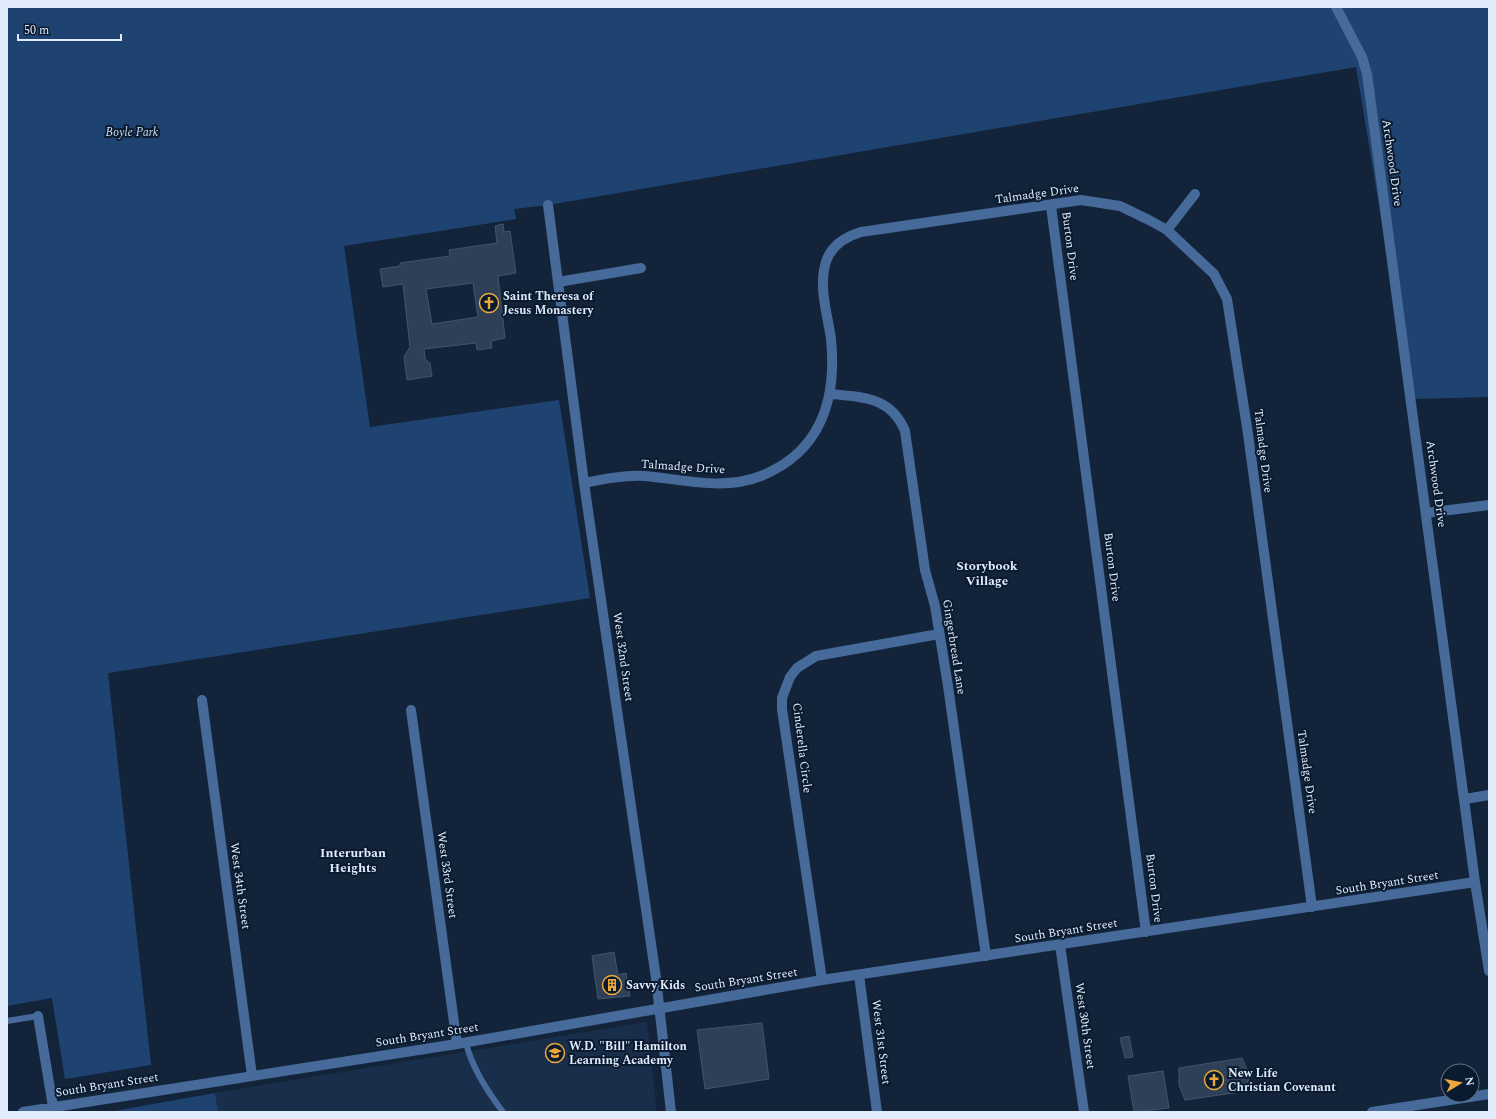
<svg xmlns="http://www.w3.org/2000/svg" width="1496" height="1119" viewBox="0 0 1496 1119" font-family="Spectral,serif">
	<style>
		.built { fill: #192e4a }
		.green { fill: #1f4370 }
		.building { fill: #2d4057; stroke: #41546d; fill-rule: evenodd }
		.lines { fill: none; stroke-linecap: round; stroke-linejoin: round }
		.lane { stroke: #466a99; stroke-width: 6 }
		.street { stroke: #466a99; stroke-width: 10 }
		.labels { text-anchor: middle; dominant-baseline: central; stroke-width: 4; stroke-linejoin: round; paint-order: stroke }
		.park-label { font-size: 12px; font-style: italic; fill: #cddcf0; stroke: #0a1b30 }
		.street-label { font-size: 12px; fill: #e0ecfb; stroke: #0a1b30 }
		.poi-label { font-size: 12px; font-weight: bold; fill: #e0ecfb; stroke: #0a1b30; text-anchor: start }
		.neighbourhood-label { font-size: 13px; font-weight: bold; fill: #e0ecfb; stroke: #0a1b30 }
	</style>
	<rect width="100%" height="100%" fill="#13243a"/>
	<!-- built -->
	<path class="built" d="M647,1022l10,90h-439l-3,-19z"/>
	<!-- green -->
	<path class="green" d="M7,7h1482v390l-78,2 -55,-332 -808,138 -34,4 2,10 -172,27 26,181 189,-27 31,198 -482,75 43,392 -86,14 -13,-81 -45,8z
		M215,1093l3,19h-110z"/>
	<!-- building -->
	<path class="building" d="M503,224l1,8 6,-1 6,42 -18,3 7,62 -14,3 1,7 -15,2 -1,-7 -52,6 1,10 5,4 2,13 -25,4 -3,-23 6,-10 -7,-63 -20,3 -3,-18 20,-3v-3l50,-7 -1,-6 48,-7 -2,-17zM473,283l5,34 -46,7 -6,-35z
		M614,952l4,23 8,-2 4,23 -32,3 -6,-43z
		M762,1023l7,56 -64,10 -8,-59z
		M1129,1036l4,21 -8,1 -5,-20z
		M1242,1058l7,16 -2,17 -62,9 -6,-15v-17z
		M1163,1071l6,37 -35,4 -6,-36z"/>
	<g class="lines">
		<!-- lane -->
		<path class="lane" d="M7,1021l31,-5
			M466,1043c6,25 21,48 37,69"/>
		<!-- street -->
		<path class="street" d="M1336,7l26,50 5,17 108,808 14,89
			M548,205l36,278 72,495 15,134
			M1051,206l95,726
			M1167,230l28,-36
			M558,282l83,-14
			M831,394c31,3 60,3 74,37l20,139 10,36 13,80 38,270
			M584,483c20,-4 40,-8 60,-7 39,3 79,15 117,0 60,-24 76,-77 70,-137 -3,-22 -11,-47 -7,-69 3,-21 17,-32 37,-38l220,-32 39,6 29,14 18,10 47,44 13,25 21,135 64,473
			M1426,513l63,-8
			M202,700l50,376
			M411,710l46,334
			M1465,799l24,-4
			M1060,945l24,167
			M859,975l18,137
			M822,980l-40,-271v-11l8,-21 7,-9 19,-12 123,-22
			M38,1016l15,91
			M23,1112l434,-68 365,-64 653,-98
			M1372,1112l117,-18"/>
	</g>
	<!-- icons -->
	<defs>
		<g id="church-ring" transform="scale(1)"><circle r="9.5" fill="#0a1b30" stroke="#eca93b" stroke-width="1.5"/><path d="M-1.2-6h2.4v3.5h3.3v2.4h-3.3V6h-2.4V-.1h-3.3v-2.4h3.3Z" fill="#eca93b"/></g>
		<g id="building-ring" transform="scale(1)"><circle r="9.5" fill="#0a1b30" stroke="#eca93b" stroke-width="1.5"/><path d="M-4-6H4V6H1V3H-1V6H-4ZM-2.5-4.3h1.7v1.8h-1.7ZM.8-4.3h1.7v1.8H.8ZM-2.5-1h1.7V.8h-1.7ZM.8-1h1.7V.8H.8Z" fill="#eca93b"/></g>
		<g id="school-ring" transform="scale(1)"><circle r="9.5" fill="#0a1b30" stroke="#eca93b" stroke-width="1.5"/><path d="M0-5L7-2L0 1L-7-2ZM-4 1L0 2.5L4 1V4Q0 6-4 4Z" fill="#eca93b"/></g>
	</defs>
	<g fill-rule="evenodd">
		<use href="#church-ring" x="489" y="303"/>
		<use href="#building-ring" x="612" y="985"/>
		<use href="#school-ring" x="555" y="1053"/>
		<use href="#church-ring" x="1214" y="1080"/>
	</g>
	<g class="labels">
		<!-- park labels -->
		<g class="park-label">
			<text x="132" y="132">Boyle Park</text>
		</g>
		<!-- street labels -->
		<g class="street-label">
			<text transform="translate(1392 163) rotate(82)">Archwood Drive</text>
			<text transform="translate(1037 194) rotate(-8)">Talmadge Drive</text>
			<text transform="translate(1070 246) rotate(83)">Burton Drive</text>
			<text transform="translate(1263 451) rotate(83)">Talmadge Drive</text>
			<text transform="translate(683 467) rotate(4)">Talmadge Drive</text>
			<text transform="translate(1436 484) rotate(82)">Archwood Drive</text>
			<text transform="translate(1112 567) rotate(83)">Burton Drive</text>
			<text transform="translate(954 647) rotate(81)">Gingerbread Lane</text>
			<text transform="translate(623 657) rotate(82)">West 32nd Street</text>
			<text transform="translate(802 748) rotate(83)">Cinderella Circle</text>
			<text transform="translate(1307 772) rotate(82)">Talmadge Drive</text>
			<text transform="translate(447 875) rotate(82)">West 33rd Street</text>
			<text transform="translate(1387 883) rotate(-9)">South Bryant Street</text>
			<text transform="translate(240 886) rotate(82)">West 34th Street</text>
			<text transform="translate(1154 888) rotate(83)">Burton Drive</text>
			<text transform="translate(1066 931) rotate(-9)">South Bryant Street</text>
			<text transform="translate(746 980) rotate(-9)">South Bryant Street</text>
			<text transform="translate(1085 1026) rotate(82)">West 30th Street</text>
			<text transform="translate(427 1035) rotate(-9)">South Bryant Street</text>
			<text transform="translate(881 1042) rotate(83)">West 31st Street</text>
			<text transform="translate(107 1085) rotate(-9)">South Bryant Street</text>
		</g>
		<!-- poi labels -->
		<g class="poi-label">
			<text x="503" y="296">Saint Theresa of<tspan x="503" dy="14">Jesus Monastery</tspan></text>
			<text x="626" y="985">Savvy Kids</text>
			<text x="569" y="1046">W.D. "Bill" Hamilton<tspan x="569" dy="14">Learning Academy</tspan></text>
			<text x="1228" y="1073">New Life<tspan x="1228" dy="14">Christian Covenant</tspan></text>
		</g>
		<!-- neighbourhood labels -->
		<g class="neighbourhood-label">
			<text x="987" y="566">Storybook<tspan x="987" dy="15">Village</tspan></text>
			<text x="353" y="853">Interurban<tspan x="353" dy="15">Heights</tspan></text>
		</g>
	</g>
	<!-- border -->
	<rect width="1496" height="1119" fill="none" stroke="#e0ecfb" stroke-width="16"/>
	<!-- north arrow -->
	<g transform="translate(1460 1083) rotate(80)"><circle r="19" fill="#0a1b30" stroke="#606f81"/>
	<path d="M0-3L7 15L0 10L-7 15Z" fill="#eca93b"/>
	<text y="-6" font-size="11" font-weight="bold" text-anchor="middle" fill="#e0ecfb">N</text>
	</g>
	<!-- scale -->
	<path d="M18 34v6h103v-6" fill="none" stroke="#e0ecfb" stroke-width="2"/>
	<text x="24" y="34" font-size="12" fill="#e0ecfb" stroke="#0a1b30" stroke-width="3" paint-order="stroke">50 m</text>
</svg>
